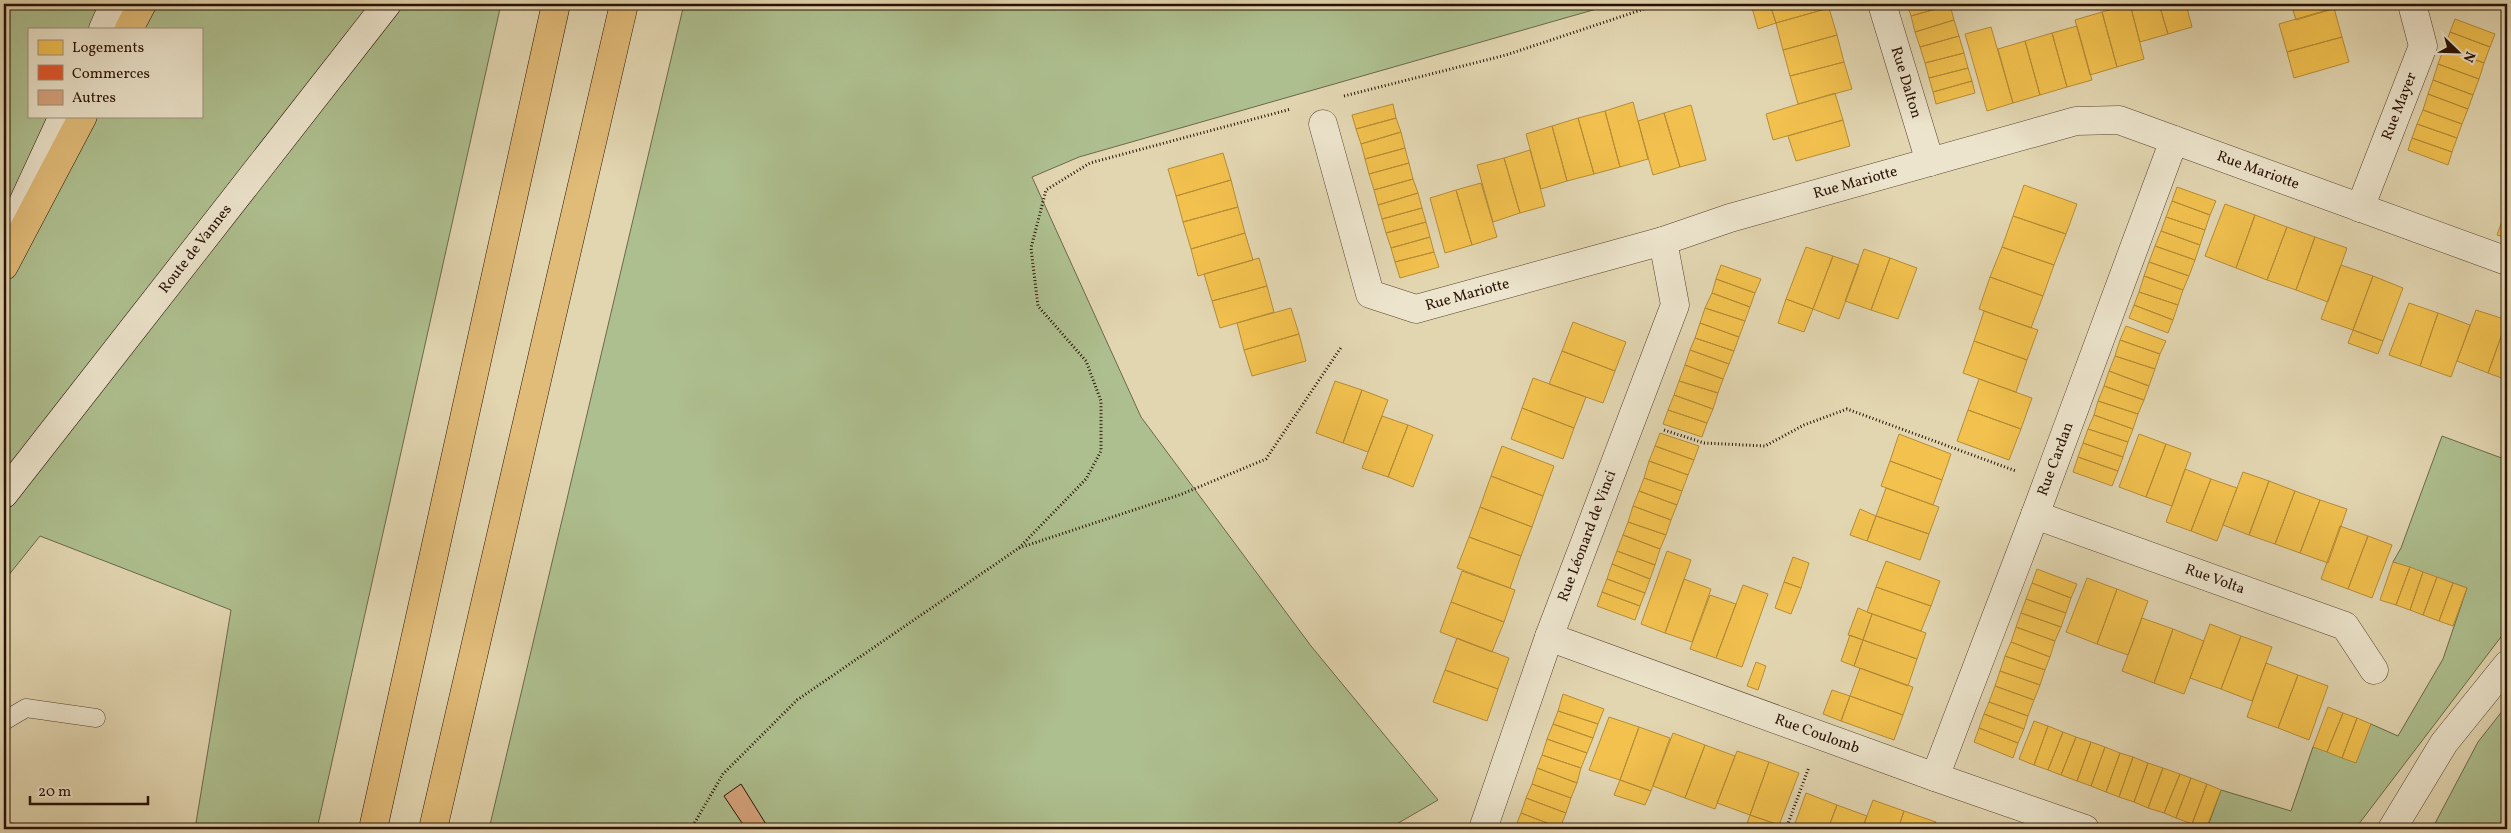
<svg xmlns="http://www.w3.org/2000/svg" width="2511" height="833" viewBox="0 0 2511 833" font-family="Vollkorn,serif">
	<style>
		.green { fill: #aebf8f; stroke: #6c684a; fill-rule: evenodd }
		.homes { fill: #f2c14e; stroke: #b68c38 }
		.shops { fill: #e4572e; stroke: #ac4221 }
		.building { fill: #d7a47d; stroke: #291104 }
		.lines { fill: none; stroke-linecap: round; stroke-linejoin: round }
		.lane-casing { stroke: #57422f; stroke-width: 19 }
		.street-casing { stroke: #57422f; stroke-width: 29 }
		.secondary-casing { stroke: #291104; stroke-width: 29 }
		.highway-casing { stroke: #291104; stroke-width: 29 }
		.path { stroke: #291104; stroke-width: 3; stroke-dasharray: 1 2.5; stroke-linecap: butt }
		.lane { stroke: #ece4cc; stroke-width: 18 }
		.street { stroke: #ece4cc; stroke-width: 28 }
		.secondary { stroke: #ece4cc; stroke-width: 28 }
		.highway { stroke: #e1bb78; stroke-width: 28 }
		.labels { text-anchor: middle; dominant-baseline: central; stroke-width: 5; stroke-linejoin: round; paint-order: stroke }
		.street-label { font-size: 15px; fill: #291104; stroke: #ece4cc }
	</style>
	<rect width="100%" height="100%" fill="#e2d6b1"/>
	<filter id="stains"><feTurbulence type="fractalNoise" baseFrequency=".004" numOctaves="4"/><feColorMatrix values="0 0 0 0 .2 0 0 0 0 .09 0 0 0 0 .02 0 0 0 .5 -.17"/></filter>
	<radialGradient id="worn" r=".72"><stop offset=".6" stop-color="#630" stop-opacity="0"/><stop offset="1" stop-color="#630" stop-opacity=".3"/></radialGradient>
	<!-- green -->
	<path class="green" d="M4,4h497l-184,825h-122l36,-219 -191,-74 -36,45zM29,29h172v87h-172z
		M684,4h930l-535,153 -47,20 109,240 170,229 127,154 -50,29h-899z
		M2442,436l65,24v169l-152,200h-148l14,-39 70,21 22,-64 58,-23 27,12 45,-77 24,-71 -74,-26 8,-14z
		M2507,705l-1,124h-74l46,-87z"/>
	<!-- homes -->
	<path class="homes" d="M1751,4h19l6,19 -18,6z
		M1770,4h58l1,4 -53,15z
		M1907,4h43v1l-39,11z
		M2130,4l14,55 -27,8 -15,-55z
		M2130,4h29l9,30 -28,8z
		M2159,4h27l6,23 -24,7z
		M2291,4h59l-54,16z
		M1950,5l4,15 -39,12 -4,-16z
		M1829,8l8,27 -54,15 -7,-27z
		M2334,8l8,29 -55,15 -8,-28z
		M2102,12l15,55 -27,8 -15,-55z
		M2455,19l40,15 -5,13 -40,-15z
		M1954,20l5,16 -39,11 -5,-15z
		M2077,26l15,54 -25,7 -15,-54z
		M1991,27l22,76 -26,8 -22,-77z
		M2450,32l40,15 -6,16 -40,-15z
		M2052,33l15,54 -27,8 -15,-54z
		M1837,35l7,27 -54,14 -7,-26z
		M1959,36l5,17 -39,10 -5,-16z
		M2342,37l7,25 -55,16 -7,-26z
		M2025,41l15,54 -27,8 -15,-54z
		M2444,48l40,15 -5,16 -41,-15z
		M1964,53l4,15 -39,10 -4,-15z
		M1844,62l8,27 -54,15 -8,-28z
		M2438,64l41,15 -6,16 -40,-15z
		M1968,68l4,13 -39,11 -4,-14z
		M2433,80l40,15 -5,14 -40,-15z
		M1972,81l3,12 -39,11 -3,-12z
		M1835,93l8,27 -70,20 -7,-26z
		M2428,94l40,15 -6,15 -39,-14z
		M1633,102l15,57 -28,8 -15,-56z
		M1393,104l3,14 -40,11 -4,-14z
		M1691,105l15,55 -26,7 -16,-54z
		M2423,110l39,14 -5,14 -40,-14z
		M1605,111l15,56 -26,7 -16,-56z
		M1664,113l16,54 -27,8 -15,-54z
		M1396,118l5,14 -40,12 -5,-15z
		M1578,118l16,56 -27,7 -15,-55z
		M1843,120l7,26 -54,15 -8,-25z
		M2417,124l40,14 -5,14 -40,-14z
		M1552,126l15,55 -26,8 -15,-55z
		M1401,132l4,16 -40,11 -4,-15z
		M2412,138l40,14 -4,13 -40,-15z
		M1405,148l4,15 -40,11 -4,-15z
		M1530,150l15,56 -25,7 -16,-55z
		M1223,153l8,27 -55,16 -8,-27z
		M1504,158l16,55 -27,9 -16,-57z
		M1409,163l4,16 -39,11 -5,-16z
		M1413,179l5,14 -40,12 -4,-15z
		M1231,180l7,27 -55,15 -7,-26z
		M1481,183l16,54 -25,8 -16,-55z
		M2024,185l53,19 -11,30 -53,-18z
		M2177,187l39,14 -6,14 -38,-14z
		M1456,190l16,55 -27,8 -15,-55z
		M1418,193l4,15 -40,11 -4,-14z
		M2172,201l38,14 -5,15 -39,-13z
		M2225,204l30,11 -19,53 -31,-12z
		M1238,207l7,26 -54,16 -8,-27z
		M2507,207v31l-10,-3z
		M1422,208l4,14 -40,11 -4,-14z
		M2255,215l32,12 -20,53 -31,-12z
		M2013,216l53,18 -12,31 -52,-18z
		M2166,217l39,13 -5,15 -39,-14z
		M1426,222l4,15 -39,11 -5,-15z
		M2287,227l28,10 -19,53 -29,-10z
		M2161,231l39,14 -5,15 -40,-14z
		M1245,233l8,27 -55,16 -7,-27z
		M1430,237l4,15 -39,10 -4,-14z
		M2315,237l32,11 -19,54 -32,-12z
		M2155,246l40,14 -6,16 -40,-14z
		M1806,247l27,9 -20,53 -27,-10z
		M2002,247l52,18 -11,31 -53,-19z
		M1864,249l26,9 -19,52 -26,-9z
		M1434,252l5,15 -39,11 -5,-16z
		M1833,256l26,9 -20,54 -26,-10z
		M1259,258l8,28 -55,15 -8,-27z
		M1890,258l27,10 -19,51 -27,-9z
		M2149,262l40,14 -6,14 -39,-14z
		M1721,265l40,14 -6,14 -39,-14z
		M2341,265l32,11 -20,54 -32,-11z
		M2144,276l39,14 -5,15 -39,-13z
		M2373,276l30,12 -20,53 -30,-11z
		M1990,277l53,19 -12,32 -52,-19z
		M1716,279l39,14 -5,14 -38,-14z
		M1267,286l7,26 -54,16 -8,-27z
		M2139,292l39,13 -5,15 -39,-15z
		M1712,293l38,14 -5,14 -40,-13z
		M1786,299l27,10 -9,23 -26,-9z
		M2409,303l29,10 -18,53 -31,-11z
		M2134,305l39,15 -5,13 -39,-15z
		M1291,308l8,26 -55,16 -7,-27z
		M1705,308l40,13 -6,16 -39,-14z
		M2476,310l31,10 -19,53 -31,-12z
		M1984,311l54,19 -11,30 -53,-19z
		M2438,313l32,12 -19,52 -31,-11z
		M2507,320v60l-19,-7z
		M1573,322l53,20 -11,29 -53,-20z
		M1700,323l39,14 -5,14 -39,-13z
		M2126,326l40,15 -6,13 -40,-14z
		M2353,330l30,11 -5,13 -30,-11z
		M1299,334l7,27 -54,15 -8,-26z
		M1695,338l39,13 -5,13 -39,-14z
		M2120,340l40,14 -5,15 -40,-13z
		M1974,341l53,19 -11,32 -53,-19z
		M1690,350l39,14 -6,15 -38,-14z
		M1562,351l53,20 -12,32 -54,-19z
		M2115,356l40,13 -6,17 -40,-15z
		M1685,365l38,14 -5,14 -39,-12z
		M2109,371l40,15 -5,14 -40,-14z
		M1533,378l53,19 -12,31 -52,-20z
		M1979,379l53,19 -11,31 -53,-19z
		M1335,381l27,9 -19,53 -27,-10z
		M1679,381l39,12 -5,16 -39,-14z
		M2104,386l40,14 -6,14 -40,-13z
		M1362,390l26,10 -20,52 -25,-9z
		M1674,395l39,14 -6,14 -39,-13z
		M2098,401l40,13 -5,15 -39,-14z
		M1522,408l52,20 -11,31 -52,-20z
		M1668,410l39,13 -5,14 -39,-13z
		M1968,410l53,19 -12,31 -52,-19z
		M2094,415l39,14 -5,13 -40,-13z
		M1382,416l26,9 -20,52 -26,-9z
		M1408,425l25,10 -20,52 -25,-10z
		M2088,429l40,13 -5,15 -40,-14z
		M1660,433l39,13 -5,14 -39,-14z
		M1899,434l52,20 -9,26 -52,-19z
		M2139,434l27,10 -20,53 -27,-10z
		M2083,443l40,14 -5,14 -40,-14z
		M2166,444l25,9 -19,53 -26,-9z
		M1502,446l52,20 -11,30 -52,-20z
		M1655,446l39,14 -6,15 -39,-14z
		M2078,457l40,14 -6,15 -39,-14z
		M1649,461l39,14 -6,16 -38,-13z
		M1890,461l52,19 -9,25 -52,-19z
		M2185,469l26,10 -20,52 -25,-9z
		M2243,472l26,9 -20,54 -26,-10z
		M1491,476l52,20 -11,31 -52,-20z
		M1644,478l38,13 -5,14 -38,-14z
		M2211,479l26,9 -20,53 -26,-10z
		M2269,481l26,10 -20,53 -26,-9z
		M1886,488l53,19 -10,27 -53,-18z
		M1639,491l38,14 -6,15 -38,-14z
		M2295,491l25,9 -20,53 -25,-9z
		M2320,500l27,9 -19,54 -28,-10z
		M1633,506l38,14 -5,15 -38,-13z
		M1480,507l52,20 -11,29 -52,-19z
		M1860,509l16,7 -9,25 -17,-6z
		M1876,516l53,18 -9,26 -53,-19z
		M1628,522l38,13 -6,14 -37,-14z
		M2340,526l28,10 -20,53 -27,-10z
		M1623,535l37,14 -5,16 -38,-14z
		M2368,536l24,9 -20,53 -24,-9z
		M1469,537l52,19 -11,32 -53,-20z
		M1617,551l38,14 -5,14 -38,-15z
		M1667,551l24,9 -26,73 -24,-9z
		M1793,557l16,6 -8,25 -17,-6z
		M1886,561l54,20 -9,25 -55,-19z
		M2393,562l17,5 -14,38 -16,-5z
		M1612,564l38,15 -5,14 -38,-14z
		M2410,567l13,5 -13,38 -14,-5z
		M2037,569l40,15 -6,14 -39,-15z
		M1462,571l53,19 -11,32 -53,-20z
		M2423,572l14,5 -14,38 -13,-5z
		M2437,577l16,6 -14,38 -16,-6z
		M2087,578l30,11 -20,55 -31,-12z
		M1607,579l38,14 -5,13 -38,-14z
		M1684,579l27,10 -19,53 -27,-9z
		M1784,582l17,6 -10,26 -16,-6z
		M2032,583l39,15 -5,15 -40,-14z
		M2453,583l14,5 -14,38 -14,-5z
		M1743,585l25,9 -26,73 -26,-9z
		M1876,587l55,19 -10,25 -54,-19z
		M2117,589l31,12 -20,54 -31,-11z
		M1602,592l38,14 -5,14 -38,-14z
		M1710,595l26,9 -20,54 -26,-9z
		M2026,599l40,14 -5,14 -40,-14z
		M1451,602l53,20 -12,30 -52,-20z
		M1858,608l14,6 -9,26 -15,-5z
		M2021,613l40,14 -6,14 -39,-14z
		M1872,614l54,19 -9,26 -54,-19z
		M2142,618l31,11 -19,54 -32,-12z
		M2210,624l31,12 -20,53 -31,-11z
		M2016,627l39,14 -5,16 -39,-15z
		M2173,629l31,12 -20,53 -30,-11z
		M1850,635l13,5 -9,26 -13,-5z
		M2241,636l31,11 -20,54 -31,-12z
		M1457,638l52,20 -11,31 -53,-19z
		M1863,640l54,19 -9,27 -54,-20z
		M2011,642l39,15 -5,13 -40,-14z
		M2005,656l40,14 -5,15 -40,-14z
		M1756,662l10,4 -8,24 -11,-4z
		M2266,663l32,12 -20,53 -31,-11z
		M1860,668l53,19 -10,28 -53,-19z
		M1445,670l53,19 -11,32 -54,-19z
		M2000,671l40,14 -6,15 -39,-14z
		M2298,675l30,11 -19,54 -31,-12z
		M1995,686l39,14 -6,16 -39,-14z
		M1832,690l18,6 -9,25 -18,-7z
		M1563,694l41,15 -6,15 -40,-13z
		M1850,696l53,19 -9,25 -53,-19z
		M1989,702l39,14 -4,13 -40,-15z
		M2328,707l15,6 -16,39 -14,-5z
		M1558,711l40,13 -5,14 -40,-14z
		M2343,713l14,5 -15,40 -15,-6z
		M1984,714l40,15 -6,14 -39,-15z
		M1609,717l30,10 -19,53 -31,-10z
		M2357,718l14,6 -15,39 -14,-5z
		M2034,721l14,5 -14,39 -15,-6z
		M1553,724l40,14 -6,15 -40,-14z
		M2048,726l15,6 -15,38 -14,-5z
		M1639,727l31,11 -19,53 -31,-11z
		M1979,728l39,15 -5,15 -39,-16z
		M2063,732l13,5 -15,38 -13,-5z
		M1673,733l32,12 -20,53 -32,-12z
		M2076,737l15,5 -14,39 -16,-6z
		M1547,739l40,14 -6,15 -39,-13z
		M2091,742l14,5 -14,39 -14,-5z
		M1705,745l30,11 -20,53 -30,-11z
		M2105,747l15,6 -14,39 -15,-6z
		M1737,751l32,11 -19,53 -33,-12z
		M2120,753l13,4 -14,40 -13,-5z
		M1542,755l39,13 -4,15 -40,-15z
		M2133,757l15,6 -14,39 -15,-5z
		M1769,762l30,11 -20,52 -29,-10z
		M2148,763l15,5 -15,40 -14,-6z
		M1537,768l40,15 -6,15 -39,-14z
		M2163,768l17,6 -16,39 -16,-5z
		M2180,774l11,4 -15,40 -12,-5z
		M2191,778l16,6 -15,40 -16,-6z
		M1620,780l31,11 -6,14 -31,-10z
		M1532,784l39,14 -5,15 -40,-15z
		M2207,784l14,6 -15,39 -14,-5z
		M1806,793l31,12 -9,24h-35z
		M1526,798l40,15 -6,15 -39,-15z
		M1873,800l31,11 -6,18h-36z
		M1837,805l30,11 -5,13h-34z
		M1904,811l32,11 -3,7h-35z
		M1521,813l39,15h-45z
		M1750,815l29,10 -1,4h-33z"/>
	<!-- shops -->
	<path class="shops" d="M11,823l37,6h-42z"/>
	<!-- building -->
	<path class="building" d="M741,784l28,45h-23l-22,-33z"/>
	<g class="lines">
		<!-- lane casing -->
		<g class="lane-casing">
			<path id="lane" d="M4,721l22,-13 70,10"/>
		</g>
		<!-- street casing -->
		<g class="street-casing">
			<g id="street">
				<path id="s1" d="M1882,4l48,158"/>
				<path id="s2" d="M1323,124l47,170 46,15 247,-68 67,-23 346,-97 43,-1 388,141"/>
				<path id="s3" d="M2360,208l63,-162 -11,-42"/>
				<path id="s4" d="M2035,515l310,111 29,44"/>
				<path id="s5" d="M1549,637l386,140 150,52"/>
				<path id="s6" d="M1935,777l100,-262 139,-375"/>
				<path id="s7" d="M1483,829l66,-192 126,-332 -12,-64"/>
				<path d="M2392,829l52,-86 63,-78"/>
			</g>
		</g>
		<!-- secondary casing -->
		<g class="secondary-casing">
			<g id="secondary">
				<path d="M103,29l11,-25"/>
				<path d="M14,222l49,-106"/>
				<path id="s8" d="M4,494l383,-490"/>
			</g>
		</g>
		<!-- highway casing -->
		<g class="highway-casing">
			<path id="highway" d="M129,29l13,-25
				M4,266l79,-150
				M373,829l183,-825
				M433,829l191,-825"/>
		</g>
		<!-- path -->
		<path class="path" d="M1344,96l162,-41 153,-51
			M1664,430l40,13 61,3 39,-21 43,-16 169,62
			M1019,548l163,-54 84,-35 76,-113
			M691,829l32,-55 74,-74 222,-152 67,-69 15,-28v-50l-15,-40 -48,-55 -7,-58 15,-58 44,-27 201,-54
			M1786,829l23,-62"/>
		<!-- lane -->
		<use href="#lane" class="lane"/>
		<!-- street -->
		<use href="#street" class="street"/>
		<!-- secondary -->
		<use href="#secondary" class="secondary"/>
		<!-- highway -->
		<use href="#highway" class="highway"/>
	</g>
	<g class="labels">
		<!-- street labels -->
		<g class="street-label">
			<text stroke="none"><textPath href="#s1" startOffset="82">Rue Dalton</textPath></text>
			<text stroke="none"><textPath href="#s3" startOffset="109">Rue Mayer</textPath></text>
			<text stroke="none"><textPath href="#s2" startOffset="1102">Rue Mariotte</textPath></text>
			<text stroke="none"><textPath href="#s2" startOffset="682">Rue Mariotte</textPath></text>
			<text stroke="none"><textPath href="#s8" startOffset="311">Route de Vannes</textPath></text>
			<text stroke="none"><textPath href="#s2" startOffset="278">Rue Mariotte</textPath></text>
			<text stroke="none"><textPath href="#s6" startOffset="340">Rue Cardan</textPath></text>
			<text stroke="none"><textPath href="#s7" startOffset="311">Rue Léonard de Vinci</textPath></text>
			<text stroke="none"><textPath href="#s4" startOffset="191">Rue Volta</textPath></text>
			<text stroke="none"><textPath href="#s5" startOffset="285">Rue Coulomb</textPath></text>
		</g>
	</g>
	<!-- margin -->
	<rect width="2511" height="833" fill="none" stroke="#e2d6b1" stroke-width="20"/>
	<rect x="5" y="5" width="2501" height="823" fill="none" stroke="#291104" stroke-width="2.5"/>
	<rect x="10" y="10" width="2491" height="813" fill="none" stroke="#291104"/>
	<!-- legend -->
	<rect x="28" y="28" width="175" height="90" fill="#ece4cc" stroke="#9e907c"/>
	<rect x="38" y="40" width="25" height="15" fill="#f2c14e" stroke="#9e907c"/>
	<text x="72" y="52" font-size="15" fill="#291104">Logements</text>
	<rect x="38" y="65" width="25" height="15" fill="#e4572e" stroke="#9e907c"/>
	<text x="72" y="78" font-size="15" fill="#291104">Commerces</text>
	<rect x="38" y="90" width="25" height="15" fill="#d7a47d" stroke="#9e907c"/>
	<text x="72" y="102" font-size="15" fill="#291104">Autres</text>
	<!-- north arrow -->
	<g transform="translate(2458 52) rotate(113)" stroke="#ece4cc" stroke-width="4" paint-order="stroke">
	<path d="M0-4L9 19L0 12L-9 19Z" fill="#291104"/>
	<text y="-8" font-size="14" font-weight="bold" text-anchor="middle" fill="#291104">N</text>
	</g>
	<!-- scale -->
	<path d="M30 796v8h118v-8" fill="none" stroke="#291104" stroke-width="2.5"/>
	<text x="38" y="796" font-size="15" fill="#291104" stroke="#ece4cc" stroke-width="4" paint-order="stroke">20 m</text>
	<rect width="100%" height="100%" filter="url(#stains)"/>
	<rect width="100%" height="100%" fill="url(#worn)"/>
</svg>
